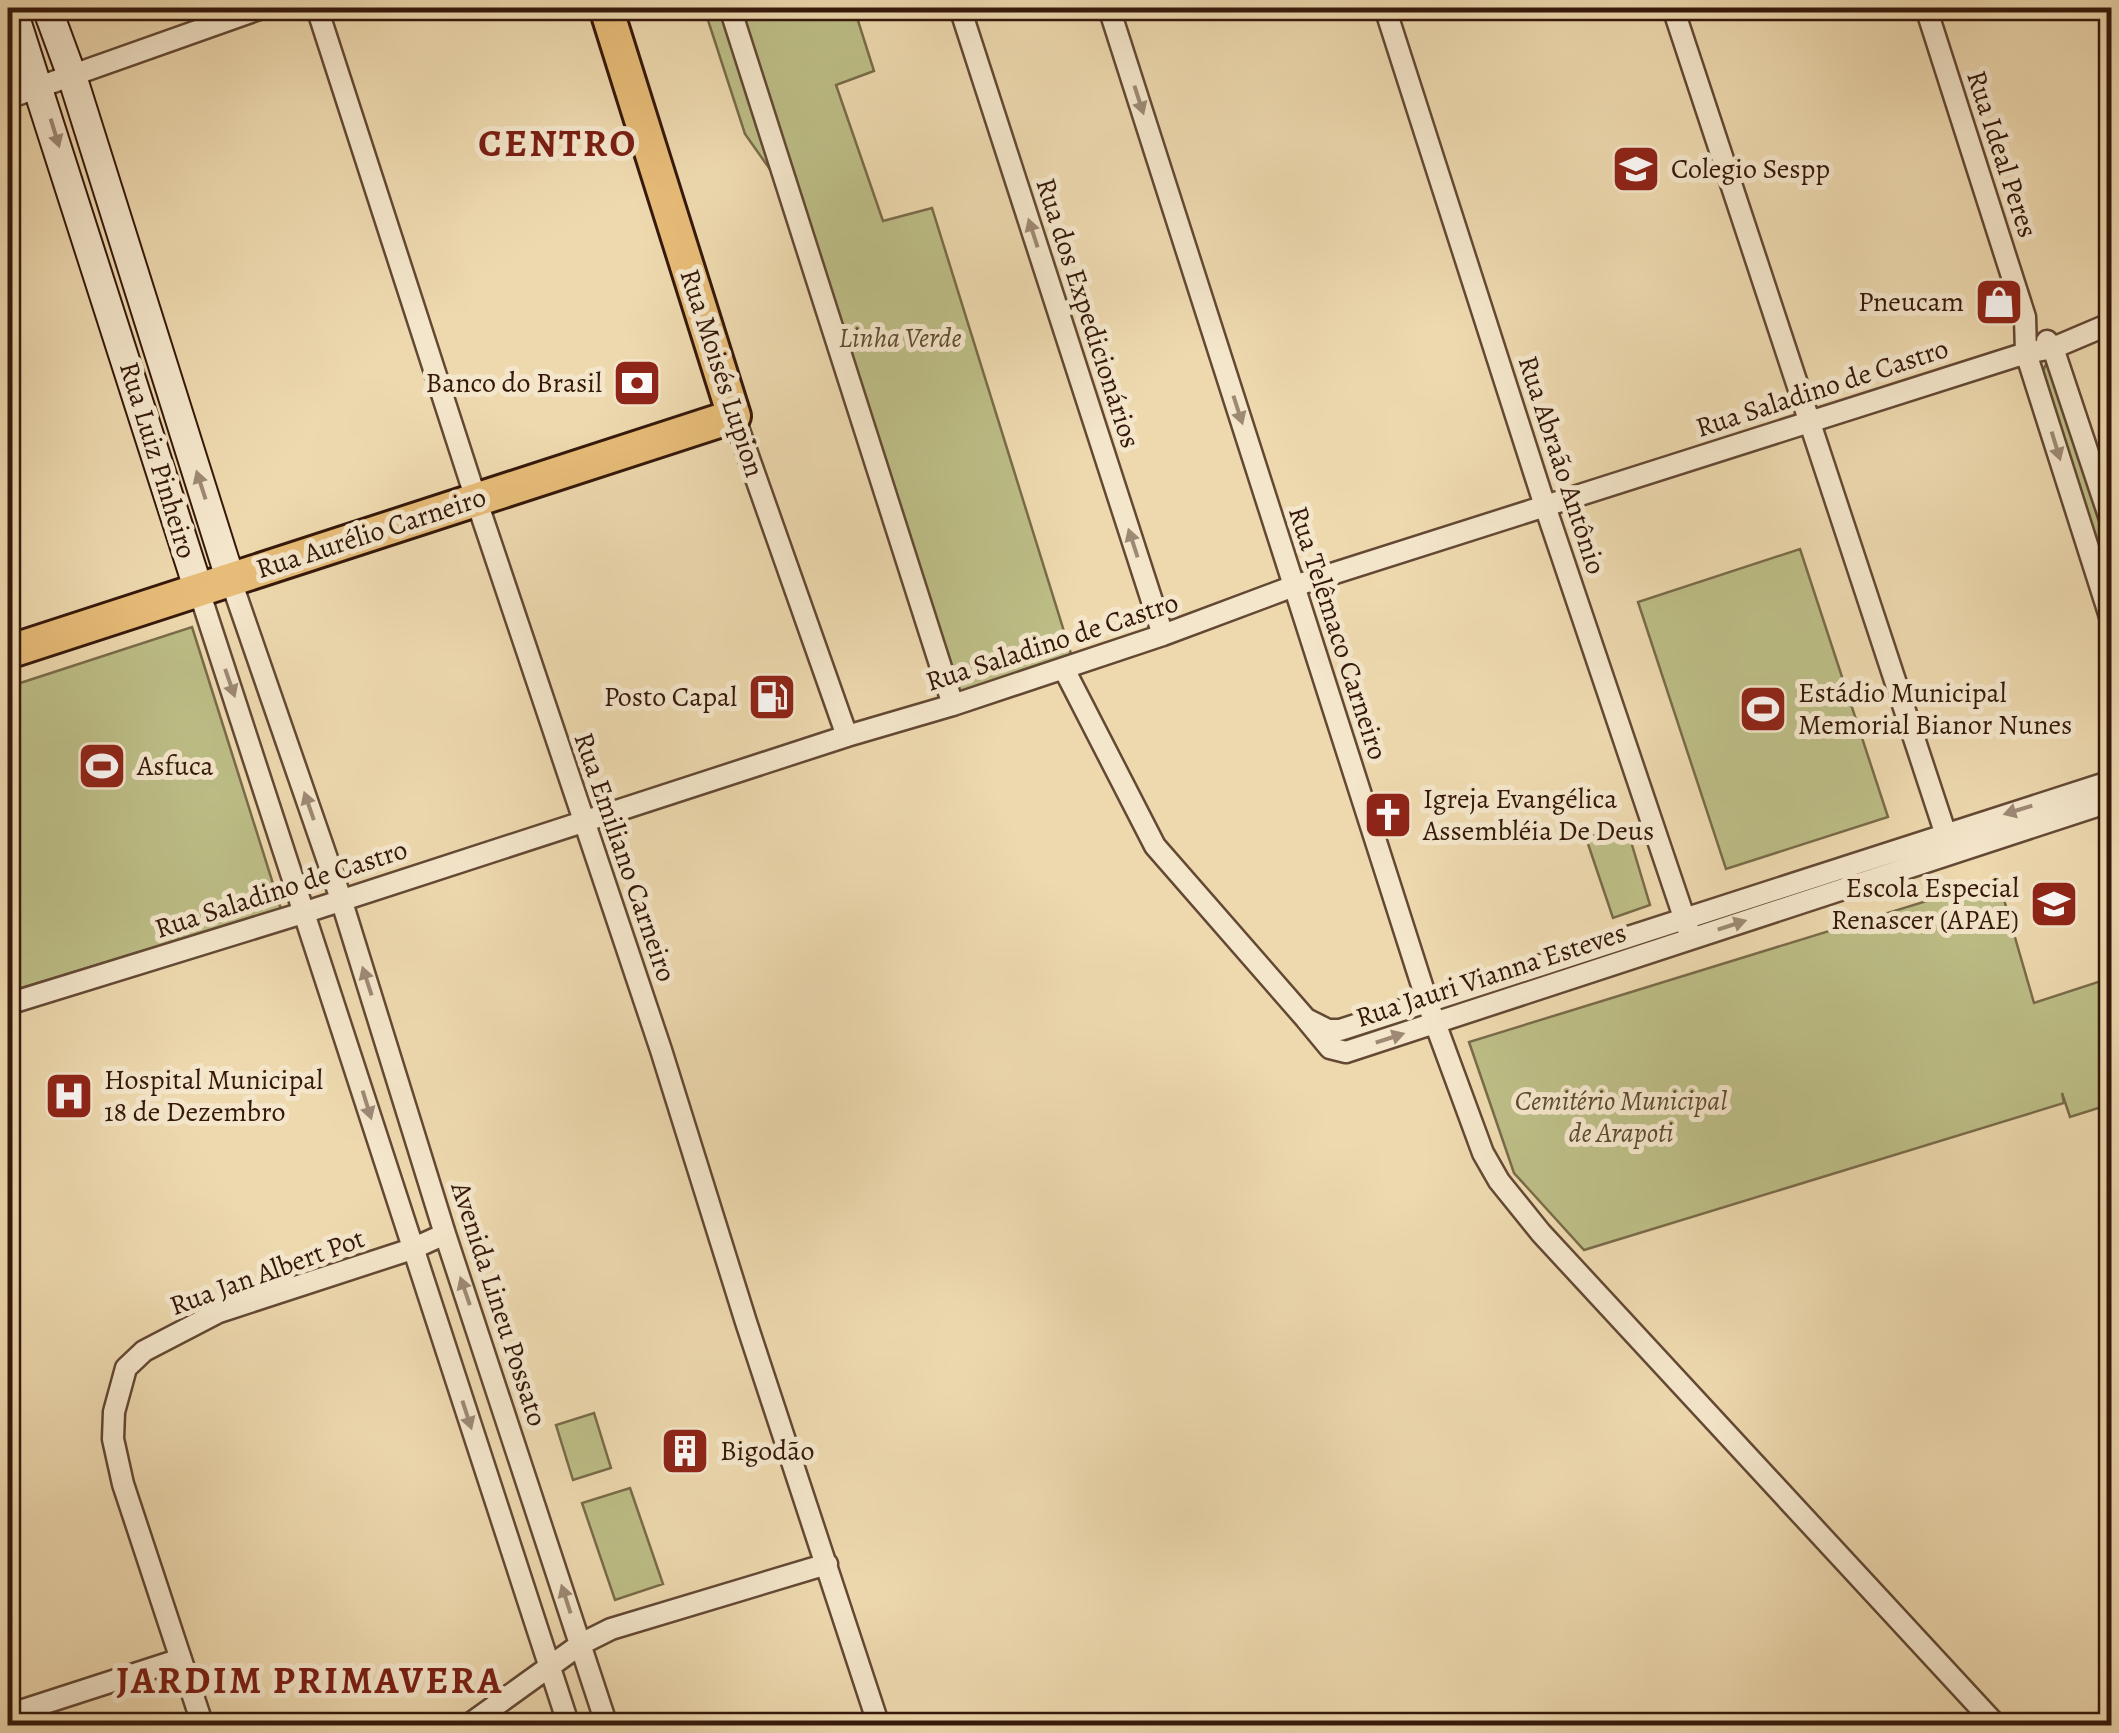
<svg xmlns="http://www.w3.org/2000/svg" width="2119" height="1733" viewBox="0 0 2119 1733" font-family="Alegreya,serif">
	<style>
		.green { fill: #bdbe87; stroke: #796b49; stroke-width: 2.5 }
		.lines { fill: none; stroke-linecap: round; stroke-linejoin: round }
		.street-casing { stroke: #634834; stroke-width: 25 }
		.secondary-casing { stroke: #35180b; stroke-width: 32 }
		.primary-casing { stroke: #35180b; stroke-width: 38 }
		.street { stroke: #f4e6cb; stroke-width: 20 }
		.secondary { stroke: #f4e6cb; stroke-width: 28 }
		.primary { stroke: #e7bc78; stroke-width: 32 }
		.oneway { fill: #9e8975 }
		.labels { text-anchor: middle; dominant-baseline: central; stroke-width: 10; stroke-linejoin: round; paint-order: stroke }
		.street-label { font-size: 28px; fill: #35180b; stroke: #f4e6cb }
		.poi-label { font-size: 28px; fill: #35180b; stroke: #f4e6cb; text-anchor: start }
		.park-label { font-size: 28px; font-style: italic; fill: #5e4a30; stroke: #f4e6cb }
		.district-label { font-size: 38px; font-weight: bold; letter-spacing: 2.5px; fill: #7a1f14; stroke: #f4e6cb }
	</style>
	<rect width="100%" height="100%" fill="#eed9af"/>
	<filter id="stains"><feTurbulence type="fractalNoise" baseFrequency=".002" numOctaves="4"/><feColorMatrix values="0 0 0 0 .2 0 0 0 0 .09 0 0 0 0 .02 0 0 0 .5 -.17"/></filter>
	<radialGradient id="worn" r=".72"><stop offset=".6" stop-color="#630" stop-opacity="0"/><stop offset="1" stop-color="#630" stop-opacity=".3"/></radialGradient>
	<!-- green -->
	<path class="green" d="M704,8h150l20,63 -38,14 47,136 49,-13 140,449 -132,41 -161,-516 -34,-48z
		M2046,364l8,4 57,174v59l-68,-230z
		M1800,549l88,268 -162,52 -88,-267z
		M192,627l89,282 -273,83v-305z
		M1626,825l24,80 -37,13 -27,-80z
		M1998,879l36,124 67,-22 10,33v90l-41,13 -8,-24 2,10 -480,147 -70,-77 -45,-131z
		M594,1413l17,55 -38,12 -17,-55z
		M630,1488l33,96 -48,16 -33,-97z"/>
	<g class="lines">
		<!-- street casing -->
		<g class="street-casing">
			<path id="street" d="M317,8l159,491 185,551 85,272 133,404
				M730,8l223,697
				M960,8l203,627
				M1109,8l318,993 56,152 16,28 42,52 456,493
				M1385,8l160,498 144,426
				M1673,8l275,833
				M1926,8l99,309 1,36 86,270
				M8,98l254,-90
				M2047,341l6,7 59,177
				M734,416l113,320
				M230,578l111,321 104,335 162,492
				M199,591l370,1135
				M1064,669l91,177 151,173
				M2112,781l-772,249h-12l-22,-11 24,29 16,4 766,-251
				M8,1004l298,-92 541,-176 106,-31 210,-70 131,-49 732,-233 27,-5 59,-25
				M8,1715l173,-56
				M203,1726l-80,-242 -10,-45 1,-27 12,-44 18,-17 75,-39 193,-63 33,-15
				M467,1726l114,-82 30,-15 216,-65"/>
		</g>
		<!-- secondary casing -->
		<g class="secondary-casing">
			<path id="secondary" d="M12,8l187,583
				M47,8l25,68 158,502"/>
		</g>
		<!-- primary casing -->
		<g class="primary-casing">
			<path id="primary" d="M8,652l726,-236 -128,-408"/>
		</g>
		<!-- street -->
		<use href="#street" class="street"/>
		<!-- secondary -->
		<use href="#secondary" class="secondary"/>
		<!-- primary -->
		<use href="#primary" class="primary"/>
	</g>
	<!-- one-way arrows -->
	<defs><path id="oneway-solid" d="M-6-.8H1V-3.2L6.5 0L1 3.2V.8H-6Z" transform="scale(2.5)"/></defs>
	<g class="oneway">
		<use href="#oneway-solid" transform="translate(1139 100) rotate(72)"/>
		<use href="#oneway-solid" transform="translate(55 133) rotate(73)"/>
		<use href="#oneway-solid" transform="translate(1033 233) rotate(-108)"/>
		<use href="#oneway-solid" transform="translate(1238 410) rotate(72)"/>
		<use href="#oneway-solid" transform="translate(2056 446) rotate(73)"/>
		<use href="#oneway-solid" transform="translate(201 485) rotate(-108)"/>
		<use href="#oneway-solid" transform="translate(1133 543) rotate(-108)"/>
		<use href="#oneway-solid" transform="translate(230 683) rotate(71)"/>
		<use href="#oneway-solid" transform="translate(309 806) rotate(-109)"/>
		<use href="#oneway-solid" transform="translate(2018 810) rotate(163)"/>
		<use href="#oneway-solid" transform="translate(1732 925) rotate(-18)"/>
		<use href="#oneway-solid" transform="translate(367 981) rotate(-108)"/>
		<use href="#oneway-solid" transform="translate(1390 1038) rotate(-18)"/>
		<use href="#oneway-solid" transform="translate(367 1105) rotate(73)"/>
		<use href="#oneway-solid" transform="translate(465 1291) rotate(-109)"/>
		<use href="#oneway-solid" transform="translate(467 1415) rotate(72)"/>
		<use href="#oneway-solid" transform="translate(566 1599) rotate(-108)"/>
	</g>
	<!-- icons -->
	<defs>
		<g id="school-square" transform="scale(2.5)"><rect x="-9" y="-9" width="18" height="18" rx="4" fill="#8f2418" stroke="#f4e6cb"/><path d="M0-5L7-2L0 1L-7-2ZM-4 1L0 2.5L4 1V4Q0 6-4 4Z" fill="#fff"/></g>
		<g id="shop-square" transform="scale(2.5)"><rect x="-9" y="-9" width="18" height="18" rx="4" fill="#8f2418" stroke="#f4e6cb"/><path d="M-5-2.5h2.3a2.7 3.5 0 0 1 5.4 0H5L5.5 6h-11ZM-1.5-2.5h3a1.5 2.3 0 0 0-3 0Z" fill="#fff"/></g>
		<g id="bank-square" transform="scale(2.5)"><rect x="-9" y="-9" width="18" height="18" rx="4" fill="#8f2418" stroke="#f4e6cb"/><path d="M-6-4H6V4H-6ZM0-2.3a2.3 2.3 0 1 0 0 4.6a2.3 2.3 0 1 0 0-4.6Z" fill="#fff"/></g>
		<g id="fuel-square" transform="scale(2.5)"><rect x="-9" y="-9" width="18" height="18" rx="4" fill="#8f2418" stroke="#f4e6cb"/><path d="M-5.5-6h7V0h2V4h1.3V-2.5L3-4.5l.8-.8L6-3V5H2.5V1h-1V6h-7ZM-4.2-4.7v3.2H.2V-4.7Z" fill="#fff"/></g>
		<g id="stadium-square" transform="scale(2.5)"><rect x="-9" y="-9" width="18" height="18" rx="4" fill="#8f2418" stroke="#f4e6cb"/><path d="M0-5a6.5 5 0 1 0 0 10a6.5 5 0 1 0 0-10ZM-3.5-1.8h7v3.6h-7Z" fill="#fff"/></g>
		<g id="church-square" transform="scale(2.5)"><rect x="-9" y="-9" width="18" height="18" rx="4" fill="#8f2418" stroke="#f4e6cb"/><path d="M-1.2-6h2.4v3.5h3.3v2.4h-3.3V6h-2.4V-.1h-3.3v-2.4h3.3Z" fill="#fff"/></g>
		<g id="hospital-square" transform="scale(2.5)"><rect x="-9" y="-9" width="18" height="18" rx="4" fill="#8f2418" stroke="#f4e6cb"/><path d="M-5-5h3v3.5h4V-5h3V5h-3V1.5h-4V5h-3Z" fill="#fff"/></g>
		<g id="building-square" transform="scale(2.5)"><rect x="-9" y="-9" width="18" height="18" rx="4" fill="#8f2418" stroke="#f4e6cb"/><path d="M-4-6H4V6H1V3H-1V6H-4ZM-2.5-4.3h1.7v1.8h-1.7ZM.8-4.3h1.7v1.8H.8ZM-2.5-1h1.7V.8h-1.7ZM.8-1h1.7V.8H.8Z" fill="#fff"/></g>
	</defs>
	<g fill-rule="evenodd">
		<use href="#school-square" x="1636" y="169"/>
		<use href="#shop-square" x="1999" y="302"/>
		<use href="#bank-square" x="637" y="383"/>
		<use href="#fuel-square" x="772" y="697"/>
		<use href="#stadium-square" x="1763" y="709"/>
		<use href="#stadium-square" x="102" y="766"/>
		<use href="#church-square" x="1388" y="815"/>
		<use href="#school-square" x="2054" y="904"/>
		<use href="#hospital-square" x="69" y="1096"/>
		<use href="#building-square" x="685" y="1451"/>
	</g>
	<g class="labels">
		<!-- street labels -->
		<g class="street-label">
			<text transform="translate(2002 154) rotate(72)">Rua Ideal Peres</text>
			<text transform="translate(1088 313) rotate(72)">Rua dos Expedicionários</text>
			<text transform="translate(722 373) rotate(72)">Rua Moisés Lupion</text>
			<text transform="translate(1822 388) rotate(-18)">Rua Saladino de Castro</text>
			<text transform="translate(158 460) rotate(73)">Rua Luiz Pinheiro</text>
			<text transform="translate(1562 465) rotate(72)">Rua Abraão Antônio</text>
			<text transform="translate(371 533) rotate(-18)">Rua Aurélio Carneiro</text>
			<text transform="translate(1338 633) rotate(72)">Rua Telêmaco Carneiro</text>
			<text transform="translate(1052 642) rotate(-18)">Rua Saladino de Castro</text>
			<text transform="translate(625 857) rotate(71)">Rua Emiliano Carneiro</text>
			<text transform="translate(281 889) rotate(-18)">Rua Saladino de Castro</text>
			<text transform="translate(1491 975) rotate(-18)">Rua Jauri Vianna Esteves</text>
			<text transform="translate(267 1272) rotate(-20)">Rua Jan Albert Pot</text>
			<text transform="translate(499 1304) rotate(72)">Avenida Lineu Possato</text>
		</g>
		<!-- poi labels -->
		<g class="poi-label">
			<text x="1671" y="169">Colegio Sespp</text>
			<text x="1964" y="302" text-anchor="end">Pneucam</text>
			<text x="602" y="383" text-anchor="end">Banco do Brasil</text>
			<text x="1798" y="693">Estádio Municipal<tspan x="1798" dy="32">Memorial Bianor Nunes</tspan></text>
			<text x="737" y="697" text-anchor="end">Posto Capal</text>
			<text x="137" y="766">Asfuca</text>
			<text x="1423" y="799">Igreja Evangélica<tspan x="1423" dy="32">Assembléia De Deus</tspan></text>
			<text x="2019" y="888" text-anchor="end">Escola Especial<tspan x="2019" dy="32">Renascer (APAE)</tspan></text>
			<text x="104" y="1080">Hospital Municipal<tspan x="104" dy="32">18 de Dezembro</tspan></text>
			<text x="720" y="1451">Bigodão</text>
		</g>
		<!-- park labels -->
		<g class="park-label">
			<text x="900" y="338">Linha Verde</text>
			<text x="1621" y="1101">Cemitério Municipal<tspan x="1621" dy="32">de Arapoti</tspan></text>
		</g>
		<!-- district labels -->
		<g class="district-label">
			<text x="558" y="143">CENTRO</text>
			<text x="310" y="1680">JARDIM PRIMAVERA</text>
		</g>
	</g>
	<!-- margin -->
	<rect width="2119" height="1733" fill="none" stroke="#eed9af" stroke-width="40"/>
	<rect x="10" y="10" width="2099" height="1713" fill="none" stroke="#35180b" stroke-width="5"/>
	<rect x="20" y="20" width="2079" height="1693" fill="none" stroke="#35180b" stroke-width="2.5"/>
	<rect width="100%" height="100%" filter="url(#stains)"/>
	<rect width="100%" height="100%" fill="url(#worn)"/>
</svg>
